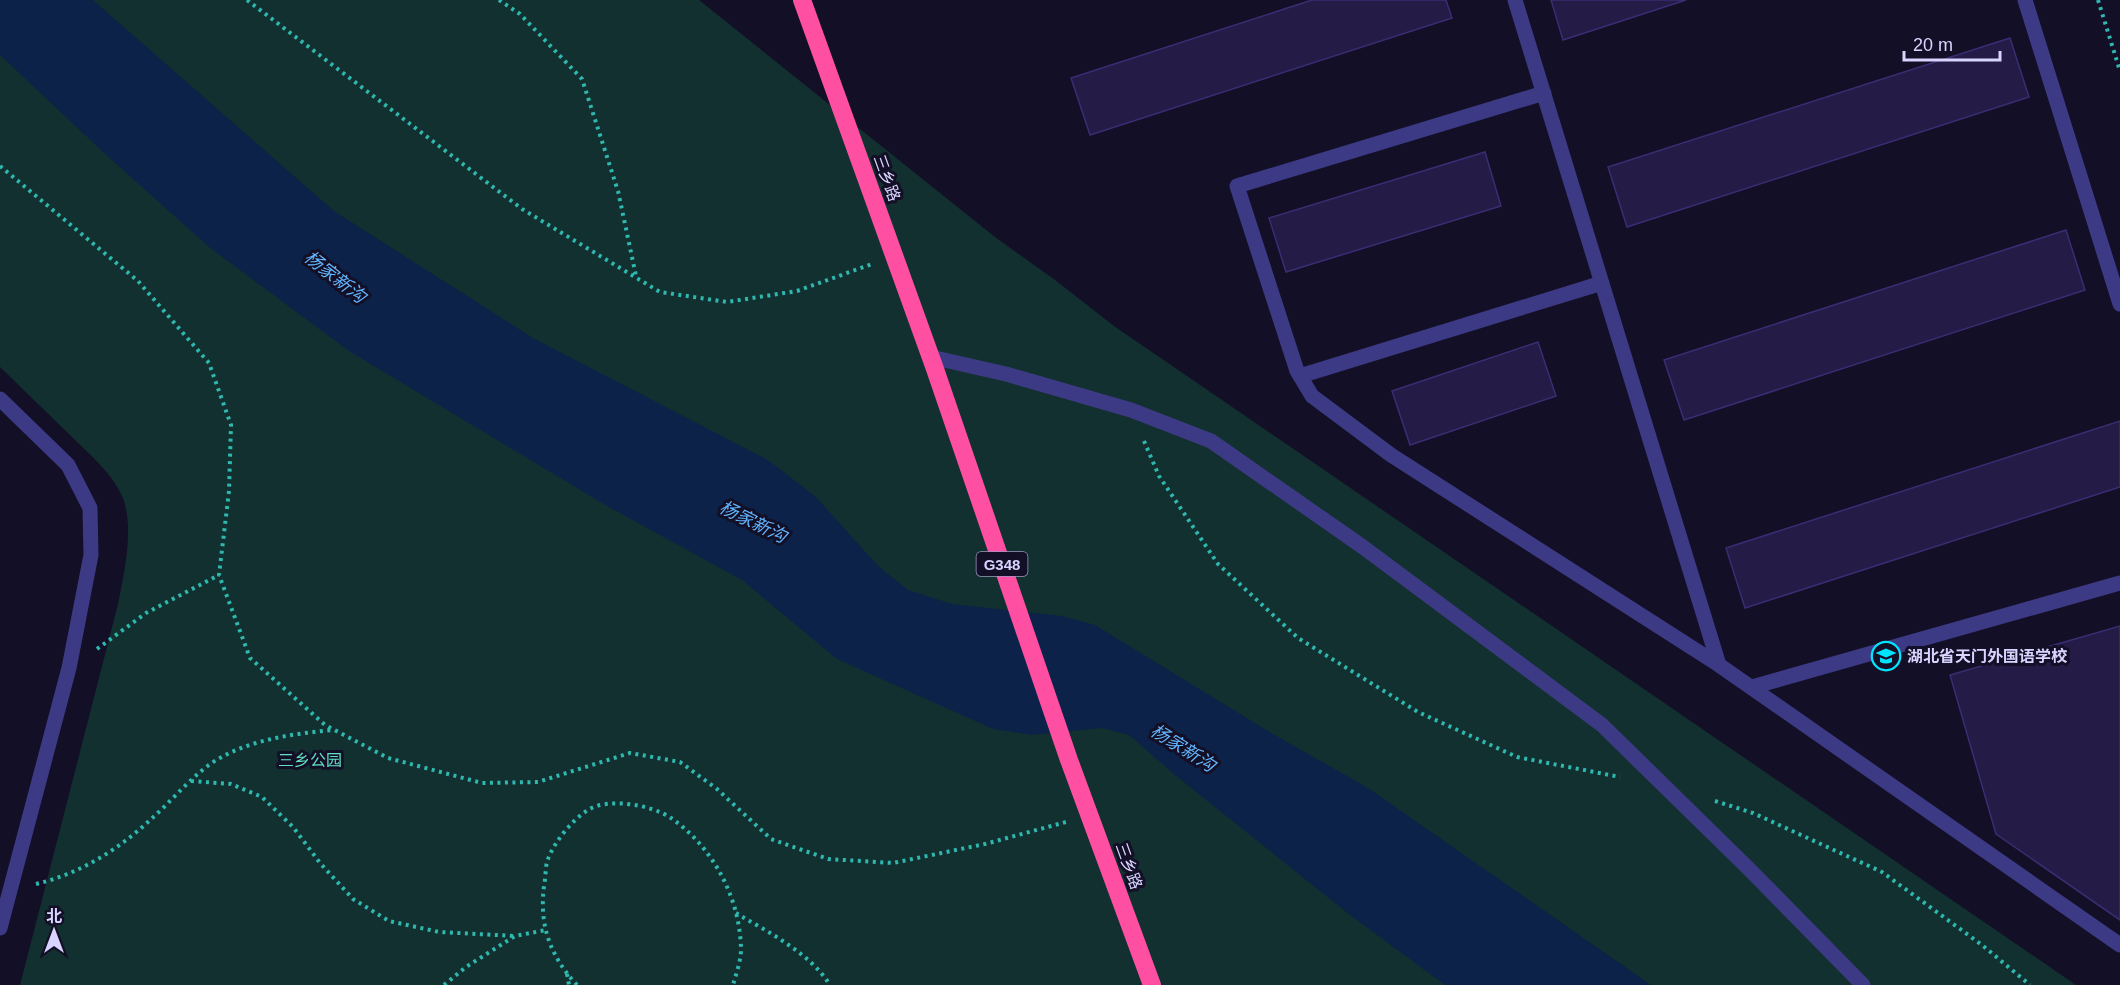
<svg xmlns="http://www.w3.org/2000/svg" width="2120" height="985" viewBox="0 0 2120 985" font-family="Helvetica,'Noto Sans SC',sans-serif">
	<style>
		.green { fill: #12302f }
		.water { fill: #0c2248 }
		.building { fill: #241b47; stroke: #3b2d73; stroke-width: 1.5 }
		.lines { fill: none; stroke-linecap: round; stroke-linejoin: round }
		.path { stroke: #2fb8b0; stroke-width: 4; stroke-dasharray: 3 4.5; stroke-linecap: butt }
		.lane { stroke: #3d3a85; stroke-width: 15 }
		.street { stroke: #3d3a85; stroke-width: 15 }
		.highway { stroke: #ff4fa3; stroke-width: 18 }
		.labels { text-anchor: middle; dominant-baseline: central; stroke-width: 6; stroke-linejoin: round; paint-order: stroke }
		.shield { fill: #130f26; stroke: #9e99be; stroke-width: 1.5 }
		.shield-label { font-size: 15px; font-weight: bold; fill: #d9d4ff }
		.street-label { font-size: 16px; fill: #d9d4ff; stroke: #130f26 }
		.poi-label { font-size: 16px; font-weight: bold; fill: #d9d4ff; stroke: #130f26; text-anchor: start }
		.park-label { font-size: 16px; fill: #5fe0c0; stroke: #130f26 }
		.water-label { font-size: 18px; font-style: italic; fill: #62b6ff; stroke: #130f26 }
	</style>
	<rect width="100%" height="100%" fill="#130f26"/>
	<!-- green -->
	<path class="green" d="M0,0h699l296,237 60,43 59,46 962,659h-2056l98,-381c6,-30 17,-78 4,-108 -10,-23 -33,-42 -50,-59 -24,-23 -48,-47 -72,-70z"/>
	<!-- water -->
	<path class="water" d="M0,0h93l241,211 199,127 235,122 48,37 62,69 30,24 44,14 110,12 33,9 178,109 95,54 283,197h-206l-95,-70 -175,-140 -46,-40 -27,-7 -70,7 -39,-6 -156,-70 -95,-79 -135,-74 -258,-155 -140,-104 -106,-95 -103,-97z"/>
	<!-- building -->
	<path class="building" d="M1312,0h134l6,18 -362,117 -19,-57z
		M1551,0h135l-123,40z
		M2010,38l19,59 -402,130 -19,-60z
		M1485,152l16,54 -215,66 -17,-54z
		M2066,230l19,60 -401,130 -20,-60z
		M1538,342l18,54 -146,49 -18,-54z
		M2120,421v66l-375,121 -19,-60z
		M2120,626v294l-124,-86 -46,-159z"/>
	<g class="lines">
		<!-- path -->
		<path class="path" d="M247,0l275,209 138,83 67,10 70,-11 75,-27
			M499,0l21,14 62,65 36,112 18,85
			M2098,0l22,71
			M0,166l138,115 71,82 22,62 -2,66 -10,84 31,83 75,67 63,33 94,25 56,-1 92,-29 50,9 37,27 54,50 57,20 65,4 92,-19 81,-22
			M1144,441l15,35 59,88 80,74 120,74 99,45 103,20
			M97,649l49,-36 73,-38
			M191,781l40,3 31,13 31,30 27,36 33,36 36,22 50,11 76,4
			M1715,801l38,12 129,59 100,73 48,40
			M36,884c43,-10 82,-34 114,-64 22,-19 43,-46 68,-61 35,-20 75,-25 114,-29
			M736,913c32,19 74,40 94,72
			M567,974l2,11
			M444,985l22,-18 49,-31 31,-6
			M577,985c-27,-29 -38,-60 -33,-99 2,-9 1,-20 4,-27 7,-18 24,-39 40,-49 20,-13 64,-5 83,8 42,29 69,80 70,131 0,12 -5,25 -8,36"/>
		<!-- lane -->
		<path class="lane" d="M1515,0l204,665
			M2025,0l95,304
			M1544,93l-307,93 60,185 15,25 79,59 328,210 401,280
			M931,357l75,17 125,36 80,31 152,106 239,178 147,144 114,116
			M1300,376l302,-93
			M1752,687l368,-104"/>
		<!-- street -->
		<path class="street" d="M0,399l68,66 22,43 1,47 -22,113 -69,260"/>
		<!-- highway -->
		<path class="highway" d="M802,0l133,369 134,391 83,225"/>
	</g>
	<!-- icons -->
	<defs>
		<g id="school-ring" transform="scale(1.5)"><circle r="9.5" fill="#130f26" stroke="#00e5ff" stroke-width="1.5"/><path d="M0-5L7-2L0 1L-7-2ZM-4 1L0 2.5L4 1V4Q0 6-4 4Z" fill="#00e5ff"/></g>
	</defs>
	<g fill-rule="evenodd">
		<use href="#school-ring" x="1886" y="656"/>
	</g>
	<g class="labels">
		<!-- shield labels -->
		<rect class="shield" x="976.5" y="552" width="51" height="24" rx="4.5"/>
		<g class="shield-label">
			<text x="1002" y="564">G348</text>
		</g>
		<!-- street labels -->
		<g class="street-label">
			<text transform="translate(887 178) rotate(70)">三乡路</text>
			<text transform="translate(1129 866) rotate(70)">三乡路</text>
		</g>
		<!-- poi labels -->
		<g class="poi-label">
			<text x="1907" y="656">湖北省天门外国语学校</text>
		</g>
		<!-- park labels -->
		<g class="park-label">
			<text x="310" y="760">三乡公园</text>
		</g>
		<!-- water labels -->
		<g class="water-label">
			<text transform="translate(335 277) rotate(38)">杨家新沟</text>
			<text transform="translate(753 522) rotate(26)">杨家新沟</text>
			<text transform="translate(1183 748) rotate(32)">杨家新沟</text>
		</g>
	</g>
	<!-- north arrow -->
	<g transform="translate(54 931)" stroke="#130f26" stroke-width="4.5" paint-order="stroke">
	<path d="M0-4.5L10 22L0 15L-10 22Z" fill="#d9d4ff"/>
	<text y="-9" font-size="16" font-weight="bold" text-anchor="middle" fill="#d9d4ff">北</text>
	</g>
	<!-- scale -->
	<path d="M1904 51v9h96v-9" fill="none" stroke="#d9d4ff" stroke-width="3"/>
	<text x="1913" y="51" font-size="18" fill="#d9d4ff" stroke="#130f26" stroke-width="4.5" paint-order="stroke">20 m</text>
</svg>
